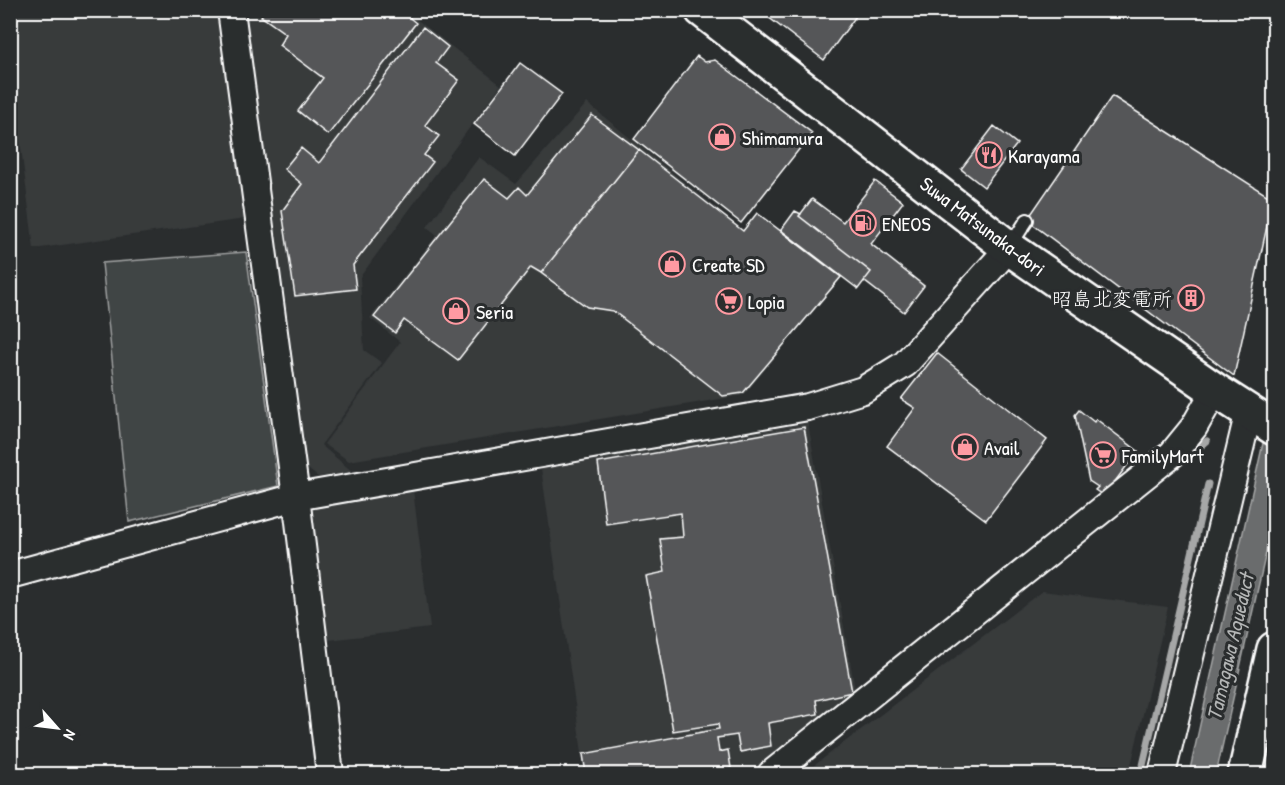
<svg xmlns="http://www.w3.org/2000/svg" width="1285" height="785" viewBox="0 0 1285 785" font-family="'Patrick Hand','Klee One',sans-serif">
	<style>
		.built { fill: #373a3b }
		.green { fill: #414445; stroke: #a0a2a2; stroke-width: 1.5 }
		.water { fill: #6a6c6d; stroke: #a6a7a7; stroke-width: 1.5 }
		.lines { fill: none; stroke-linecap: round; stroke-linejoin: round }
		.stream { stroke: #a6a7a7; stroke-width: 7 }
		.building { fill: #555758; stroke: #fff; stroke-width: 1.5 }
		.lane-casing { stroke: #fff; stroke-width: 16 }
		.street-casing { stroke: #fff; stroke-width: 30 }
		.secondary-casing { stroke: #fff; stroke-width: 38 }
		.lane { stroke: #2a2d2e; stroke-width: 12 }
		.street { stroke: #2a2d2e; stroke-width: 26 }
		.secondary { stroke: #2a2d2e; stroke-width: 33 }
		.labels { text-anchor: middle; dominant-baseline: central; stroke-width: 6; stroke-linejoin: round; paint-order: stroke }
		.poi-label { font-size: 20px; fill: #fff; stroke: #2a2d2e; text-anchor: start }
		.street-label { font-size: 20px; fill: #fff; stroke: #2a2d2e }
		.water-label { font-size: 21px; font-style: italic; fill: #b4b6b6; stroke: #2a2d2e }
	</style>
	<rect width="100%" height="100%" fill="#2a2d2e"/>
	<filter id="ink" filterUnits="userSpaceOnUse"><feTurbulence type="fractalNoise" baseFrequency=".0167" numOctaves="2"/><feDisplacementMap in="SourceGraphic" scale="12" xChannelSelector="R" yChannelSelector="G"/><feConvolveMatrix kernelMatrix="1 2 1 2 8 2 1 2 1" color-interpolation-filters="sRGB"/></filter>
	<g filter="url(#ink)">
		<!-- built -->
		<path class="built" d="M10,11h206l29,208 -211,30 -23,-179z
			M246,11h160l95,74 -141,192 4,73 18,13 -61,82 33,28 -36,4 -14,-11z
			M587,103l156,127 14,-17 84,64 -97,118 -395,66 -25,-17 76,-102 -30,-24 67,-83 -10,-8 52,-70 37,27z
			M808,423l48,272 -101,79h-170l-44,-306z
			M413,489l17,139 -109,13 -16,-118 8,-17z
			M1042,591l126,16 -39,167h-326z"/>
		<!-- green -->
		<path class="green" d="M246,252l32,234 -149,36 -27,-259z"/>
		<!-- water -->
		<path class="water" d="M1274,394v123l-58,257h-27z"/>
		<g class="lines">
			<!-- stream -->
			<path class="stream" d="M1176,466l31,-25
				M1141,774l67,-290"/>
		</g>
		<!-- building -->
		<path class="building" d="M266,10h134l16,13 -88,112 -30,-24 25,-33 -44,-33 7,-11 -25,-18z
			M759,10h99l1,2 -35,48z
			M423,27l25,20 -12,16 23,17 -34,45 14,11 -15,19 9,7 -80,103 3,24 -61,7 -13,-85 20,-27 -18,-15 17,-21 18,15z
			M697,56l8,6 10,-2 97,73 -71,90 -107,-84z
			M520,63l42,31 -47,62 -41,-32z
			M1112,96l161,103 -39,177 -207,-156z
			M592,115l47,35 -98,123 -10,-6 -73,93 -54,-40 -9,13 -21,-16 110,-138 25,19 10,-11 8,8z
			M994,126l23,18 -33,43 -23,-18z
			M639,150l104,81 14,-18 84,64 -98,116 -20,3 -110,-85 -26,-4 -46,-34z
			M875,181l28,21 -32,42 53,42 -20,26 -40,-31 7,-9 -72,-56 13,-17 31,23z
			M795,211l6,3 -2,2 72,56 -13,17 -77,-59z
			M937,353l110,87 -61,80 -99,-74 28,-38 -14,-9z
			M1079,410l15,12 2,-3 42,32 -34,45 -9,-6 3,-3 -9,-6 -14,-66z
			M804,427l48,265 -36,8 2,14 -50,9 3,23 -31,6 -3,-17 -20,3 2,14 9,-2 3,18 -8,2 1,4h-138l-3,-20 136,-25 -1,-5 -45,7 -27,-155 19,-4 -5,-33 23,-2 -2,-24 -75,11 -8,-61z"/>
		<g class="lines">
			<!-- lane casing -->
			<g class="lane-casing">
				<path id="lane" d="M1010,246l17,-26"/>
			</g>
			<!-- street casing -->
			<g class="street-casing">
				<path id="street" d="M231,10l65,487 34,277
					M10,575l286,-78 512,-90 55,-17 42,-26 104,-116
					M771,774l401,-320 22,-27 21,-37
					M1162,774l87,-363"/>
			</g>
			<!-- secondary casing -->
			<g class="secondary-casing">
				<path id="secondary" d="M702,10l307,238 206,142 59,38
					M1245,774l29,-125"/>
			</g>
			<!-- lane -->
			<use href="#lane" class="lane"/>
			<!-- street -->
			<use href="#street" class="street"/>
			<!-- secondary -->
			<use href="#secondary" class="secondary"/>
		</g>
	</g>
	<!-- icons -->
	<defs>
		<g id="shop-ring" transform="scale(1.35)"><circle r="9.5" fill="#2a2d2e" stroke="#ff9aa2" stroke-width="1.5"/><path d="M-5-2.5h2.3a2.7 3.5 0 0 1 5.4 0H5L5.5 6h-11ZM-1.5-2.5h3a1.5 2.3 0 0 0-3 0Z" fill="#ff9aa2"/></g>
		<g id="restaurant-ring" transform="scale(1.35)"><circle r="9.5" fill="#2a2d2e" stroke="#ff9aa2" stroke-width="1.5"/><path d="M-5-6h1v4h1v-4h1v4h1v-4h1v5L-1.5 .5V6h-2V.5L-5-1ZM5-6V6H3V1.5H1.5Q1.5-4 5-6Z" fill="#ff9aa2"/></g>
		<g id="fuel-ring" transform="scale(1.35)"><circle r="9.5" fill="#2a2d2e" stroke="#ff9aa2" stroke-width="1.5"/><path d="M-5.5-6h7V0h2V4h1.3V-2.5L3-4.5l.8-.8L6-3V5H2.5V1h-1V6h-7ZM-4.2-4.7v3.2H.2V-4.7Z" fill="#ff9aa2"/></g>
		<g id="building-ring" transform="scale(1.35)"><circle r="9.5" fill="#2a2d2e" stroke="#ff9aa2" stroke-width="1.5"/><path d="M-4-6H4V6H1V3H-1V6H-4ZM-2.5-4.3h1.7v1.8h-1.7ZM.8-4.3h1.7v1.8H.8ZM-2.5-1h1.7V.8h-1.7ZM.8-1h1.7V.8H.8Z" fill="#ff9aa2"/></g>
		<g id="supermarket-ring" transform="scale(1.35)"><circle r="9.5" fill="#2a2d2e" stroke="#ff9aa2" stroke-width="1.5"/><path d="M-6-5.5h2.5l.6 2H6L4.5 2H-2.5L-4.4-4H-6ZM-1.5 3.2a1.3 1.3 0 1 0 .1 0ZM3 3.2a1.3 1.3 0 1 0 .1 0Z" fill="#ff9aa2"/></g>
	</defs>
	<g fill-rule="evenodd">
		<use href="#shop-ring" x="722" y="137"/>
		<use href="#restaurant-ring" x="989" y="155"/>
		<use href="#fuel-ring" x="863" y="223"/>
		<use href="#shop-ring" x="672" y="264"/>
		<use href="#building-ring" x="1191" y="298"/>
		<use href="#supermarket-ring" x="729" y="301"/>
		<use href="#shop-ring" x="456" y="311"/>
		<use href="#shop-ring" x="965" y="447"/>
		<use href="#supermarket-ring" x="1103" y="455"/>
	</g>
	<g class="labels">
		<!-- poi labels -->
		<g class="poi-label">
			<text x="742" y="137">Shimamura</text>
			<text x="1008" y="155">Karayama</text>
			<text x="882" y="223">ENEOS</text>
			<text x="692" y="264">Create SD</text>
			<text x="1172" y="298" text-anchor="end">昭島北変電所</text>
			<text x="748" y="301">Lopia</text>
			<text x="476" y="311">Seria</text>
			<text x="984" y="447">Avail</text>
			<text x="1122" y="455">FamilyMart</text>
		</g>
		<!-- street labels -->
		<g class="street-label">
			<text transform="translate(983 226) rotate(37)">Suwa Matsunaka-dori</text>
		</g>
		<!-- water labels -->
		<g class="water-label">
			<text transform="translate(1230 647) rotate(-77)">Tamagawa Aqueduct</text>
		</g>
	</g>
	<!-- margin -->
	<rect width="1285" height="785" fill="none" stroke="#2a2d2e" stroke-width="36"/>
	<rect x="18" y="18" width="1249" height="749" fill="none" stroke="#fff" stroke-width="2" filter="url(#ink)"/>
	<!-- north arrow -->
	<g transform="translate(57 728) rotate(118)" stroke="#2a2d2e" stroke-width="4.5" paint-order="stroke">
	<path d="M0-4.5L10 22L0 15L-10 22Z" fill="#ffffff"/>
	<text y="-9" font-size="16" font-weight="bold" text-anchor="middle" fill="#ffffff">N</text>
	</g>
</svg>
